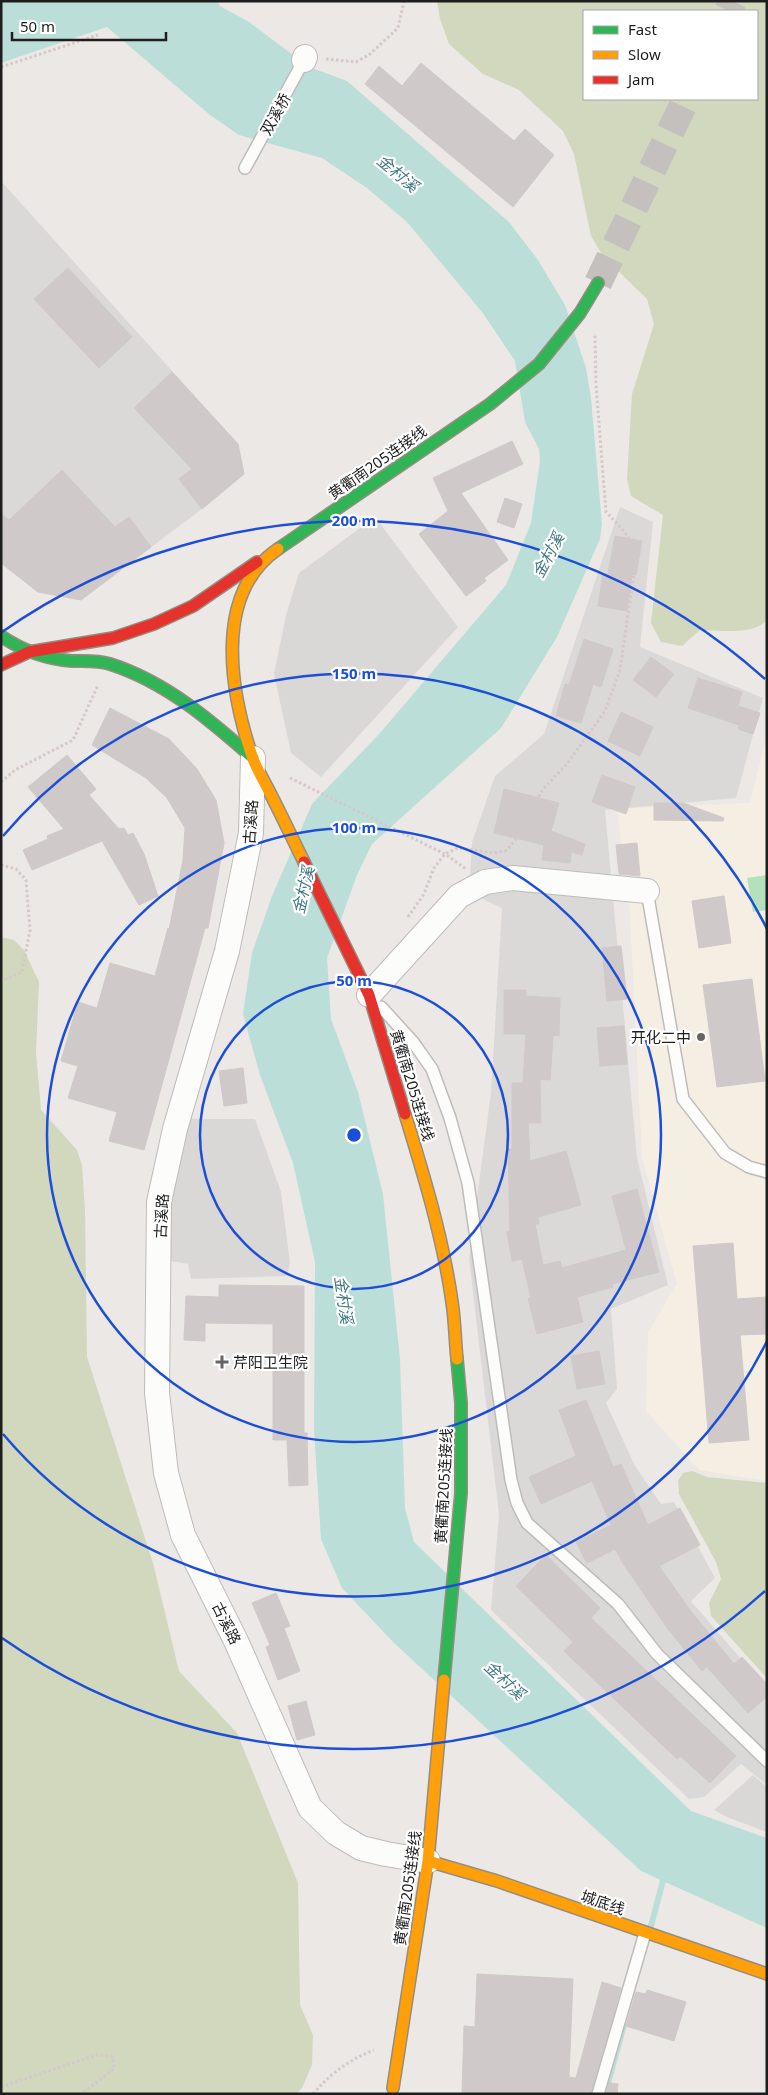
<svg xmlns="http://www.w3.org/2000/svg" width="768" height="2095" viewBox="0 0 768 2095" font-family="'Noto Sans','Noto Sans SC',sans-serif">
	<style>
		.residential { fill: #dbd9d8 }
		.education { fill: #f5eee2 }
		.forest { fill: #d1d8bd; fill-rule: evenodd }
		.pitch { fill: #b4e0bc }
		.parking { fill: #dad8d7 }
		.water { fill: #bcded8 }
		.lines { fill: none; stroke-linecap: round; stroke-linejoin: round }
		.stream { stroke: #bcded8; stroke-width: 6 }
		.building { fill: #cfcac9; stroke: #cfc9c8 }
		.secondary-tunnel { stroke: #c3c0be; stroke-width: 28; stroke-dasharray: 28 14; stroke-linecap: butt }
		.lane-casing { stroke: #bebcbb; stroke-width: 14 }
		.street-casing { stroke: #bebcbb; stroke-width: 26 }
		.fast-casing { stroke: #958e7f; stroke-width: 14 }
		.slow-casing { stroke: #958e7f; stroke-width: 14 }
		.jam-casing { stroke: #958e7f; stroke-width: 14 }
		.path { stroke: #d5c7cb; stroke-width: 3; stroke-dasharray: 2.5 2.5; stroke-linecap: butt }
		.lane { stroke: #fcfcfb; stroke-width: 11 }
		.street { stroke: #fcfcfb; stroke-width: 24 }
		.fast { stroke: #30b455; stroke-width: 11 }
		.slow { stroke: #ff9f0a; stroke-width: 11 }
		.jam { stroke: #e5322d; stroke-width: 11 }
		.ring { fill: none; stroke: #1d4ed8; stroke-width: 2.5 }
		.poi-dot { fill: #666564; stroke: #fff; stroke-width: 2 }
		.labels { text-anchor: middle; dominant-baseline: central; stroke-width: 4.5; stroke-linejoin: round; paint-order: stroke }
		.street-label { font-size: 15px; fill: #1e1e1e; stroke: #fff }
		.poi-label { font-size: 15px; fill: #1e1e1e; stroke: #fff; text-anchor: end }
		.water-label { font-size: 16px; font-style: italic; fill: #407982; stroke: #fff }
		.centre { fill: #1d4ed8; stroke: #fff; stroke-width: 2.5 }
		.ring-label { font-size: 15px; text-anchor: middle; font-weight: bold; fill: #1d4ed8; stroke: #fff; stroke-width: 4.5; stroke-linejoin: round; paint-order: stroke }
	</style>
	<rect width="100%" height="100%" fill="#ece8e6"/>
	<!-- residential -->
	<path class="residential" d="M1,181l237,263 6,30 -42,35 -121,91 -43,-8 -37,-29z
		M620,507l33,15 -13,125 123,51 -27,100 -131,12 32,348 31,127 -57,24 6,80 -11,14 29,63 26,38 13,-2 41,76 -24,23 76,88v96l-26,-21 -37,33 -15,2 -198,-189 8,-95 -30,-257 22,-165 11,-185 -33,-15 3,-51 23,-66 49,-42z"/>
	<!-- education -->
	<path class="education" d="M767,735v746l-68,-11 -53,-59 2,-79 29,-48 -35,-127 -12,-241 -13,-107 133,-6z"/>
	<!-- forest -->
	<path class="forest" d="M437,1h330v619c-15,16 -47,10 -67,10l-18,16 -21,-4 -10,-19 12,-108 -32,-19 -4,-17 5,-85 22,-70 -7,-25 -44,-43 -12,-20 -17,-82 -11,-23 -44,-41 -36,-16 -34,-30 -9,-25zM584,11h173v88h-173z
		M1,937l13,3 10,10 15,32 -3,71 5,57 36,40 5,16 3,44 2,147 66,206 26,108 58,62 61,150 2,122 13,30 -1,30 -10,23 -6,6h-295z
		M692,1471l15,6 60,6v195l-56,-62 -2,-13 12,-24 -5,-17 -37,-68 -1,-13 5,-8z"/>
	<!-- pitch -->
	<path class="pitch" d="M767,875v35l-14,2 -6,-34z"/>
	<!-- parking -->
	<path class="parking" d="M375,517l83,110 -137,150 -30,-24 -17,-79 12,-59 13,-42z
		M189,1119h66l26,73 9,71 -3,13 -96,3 -3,-15 -18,-3 -4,-58z
		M753,1775l14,12v45l-40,-15 -13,-7z"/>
	<!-- water -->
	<path class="water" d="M1,1h216l3,5 29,16 60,45 38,14 162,141 29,38 27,45 21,63 5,30 11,126 -2,15 -43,98 -56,91 -129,116 -15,31 -30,83 4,61 27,73 25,102 17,165 5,149 9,34 277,269 76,27v90l-126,-57 -247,-228 -52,-55 -21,-49 -7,-109 1,-168 -22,-99 -33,-88 -17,-61 9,-61 20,-57 40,-92 68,-71 126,-148 25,-62 9,-62 -1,-12 -14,-27 -10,-61 -33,-49 -75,-90 -40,-34 -45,-30 -83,-23 -29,-20 -103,-88 -106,36z"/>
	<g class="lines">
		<!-- stream -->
		<path class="stream" d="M651,1926l14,-53
			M605,2094l19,-69"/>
	</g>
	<!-- building -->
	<path class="building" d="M421,63l93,78 11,-12 29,26 -41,52 -148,-123 14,-18 23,20z
		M68,268l64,69 -33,31 -65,-69z
		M172,372l66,72 6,30 -42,35 -23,-30 13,-10 -58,-61z
		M512,441l11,23 -62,29 47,67 -24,18 2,3 -20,15 -47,-62 29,-23 -15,-33z
		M62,470l53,57 14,-10 22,30 -70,53 -43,-8 -37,-29v-49l8,6z
		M505,498l17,6 -8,24 -17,-6z
		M615,536l27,5 -6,34 -4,-1 -5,37 -29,-5 5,-32h5z
		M584,639l29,10 -12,38 -8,-3 -12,39 -25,-7 9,-32 4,1z
		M651,657l23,17 -18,23 -23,-17z
		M698,678l44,14 -4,14 22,7 -7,21 -15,-5 1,-4 -51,-17z
		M110,708l59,31 28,30 19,31 8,43 -16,85h-3l-61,222 -35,-9 8,-29 -49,-14 10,-32 -17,-5 17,-59 19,6 13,-45 45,13 13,-48 1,2 14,-70 2,-32 -18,-30 -21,-20 -54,-33z
		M621,712l32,15 -13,29 -32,-15z
		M67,755l29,34 -7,6 30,34 5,-1 4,7 5,-2 11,21 14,42 -19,9 -37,-64 -70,29 -9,-20 25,-11 -1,-3 17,-7 -36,-42z
		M602,775l33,12 -9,27 -34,-12z
		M504,789l55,14 -8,28 34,13 -3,11 -11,-3 -1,11 -28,-3 2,-15 -50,-12z
		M654,803h29l41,15 -1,3 -69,-1z
		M637,843l3,33 -21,-2 -3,-29z
		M724,896l7,47 -32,5 -7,-47z
		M621,946l6,53 -20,2 -5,-53z
		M752,979l13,102 -48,6 -14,-102z
		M504,990h22v6l34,2 -1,38 -6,-1 -3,45 -10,-1 1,44h-13l2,38 36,-10 15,54 -43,12 1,7h-4l8,41 17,-4 2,7 64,-18 -14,-54 25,-7 22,83 -47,12 1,3 -36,10 6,25 -46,12 -9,-36h3l-9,-39 -10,2 -5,-29 3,-1 -2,-82h4v-66h11l3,-49h-22z
		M624,1026l3,38 -27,2 -3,-38z
		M243,1068l4,35 -23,3 -5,-35z
		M733,1243l4,56 30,-2v37l-27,1 9,105 -40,3 -16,-197z
		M219,1285l85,1v147h3l1,52 -19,1 -2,-46h-14v-116l-68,-1v18l-21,-1 2,-44 33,1z
		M599,1351l6,33 -28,5 -6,-33z
		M586,1400l27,67 8,-3 27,61 32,-17 20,37 -41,21 31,44 44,54 8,-7 25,27v13l-19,16 -41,-46 -5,4 -34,-42 -44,-64 -9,-16 -28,14 -11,-21 35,-17 -19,-44 -51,23 -12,-27 47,-21 -17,-46z
		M546,1555l54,53 -9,10 145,138 -26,27 -30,-27 -3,3 -113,-108 9,-9 -57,-56z
		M276,1593l14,33 -6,2 16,43 -22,9 -12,-33 4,-2 -18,-42z
		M306,1701l9,34 -18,5 -9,-34z
		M477,1974l96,5 -4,98 7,1 26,-96 19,6 -30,106h-129l2,-68 11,1z
		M647,1990l39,12 -12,39 -48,-15 10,-34 10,2z
		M609,2083l9,1 -1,10h-11z"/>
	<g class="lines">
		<!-- secondary-tunnel -->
		<path class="secondary-tunnel" d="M728,11l5,-10
			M598,283l88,-184"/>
		<!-- lane casing -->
		<g class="lane-casing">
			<path id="lane" d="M245,168l59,-108
				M647,891l36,208 42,54 24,14 18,5
				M381,1007l32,35 19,27 18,49 18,65 43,297 6,23 10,20 91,81 39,50 110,107
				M598,2094l47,-161"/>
		</g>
		<!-- street casing -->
		<g class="street-casing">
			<path id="street" d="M304,60l1,-3
				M253,758l-2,75 -24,118 -52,178 -16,73 -2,191 9,80 17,62 53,106 74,167 26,25 25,15 25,6 42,7
				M369,995l90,-99 26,-14 28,-4 134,13"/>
		</g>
		<!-- fast casing -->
		<g class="fast-casing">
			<path id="fast" d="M278,549l212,-145 49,-40 41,-51 18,-30
				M1,636c22,15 45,23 71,25 13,0 26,-1 38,3 56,18 100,56 143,94
				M444,1680l17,-187v-90l-4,-44"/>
		</g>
		<!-- slow casing -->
		<g class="slow-casing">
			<path id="slow" d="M278,549c-66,45 -47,144 -26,207 4,12 11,23 17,35 12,23 23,47 35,71
				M405,1114c19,62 38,124 47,188 3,19 3,38 5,57
				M428,1861l69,20 270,93
				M393,2088l35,-227 16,-181"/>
		</g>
		<!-- jam casing -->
		<g class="jam-casing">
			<path id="jam" d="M1,665l28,-13 84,-14 41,-14 39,-18 64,-44
				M304,862l65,133 36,119"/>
		</g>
		<!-- path -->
		<path class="path" d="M326,59l30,3 14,-8 28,-26 6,-27
			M1,67l97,-32
			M290,778l155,76 21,15
			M1,782l14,-12 58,-30 25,-55
			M1,865l15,4 10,11 4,50 -8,42 -21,9
			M408,917l16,-23 10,-26 11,-14 13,-6 35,5 12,-2 10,-10 28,-52 24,-25 38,-53 15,-41 15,-104c-1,-28 -11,-35 -29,-54l-10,-127 -1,-52
			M1,2087l96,-32 16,2 1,12 -33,25
			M313,2094c18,-21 36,-34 61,-44"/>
		<!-- lane -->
		<use href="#lane" class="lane"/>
		<!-- street -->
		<use href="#street" class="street"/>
		<!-- fast -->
		<use href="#fast" class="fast"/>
		<!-- slow -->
		<use href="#slow" class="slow"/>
		<!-- jam -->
		<use href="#jam" class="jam"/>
	</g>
	<!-- distance rings -->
	<g class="ring">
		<circle cx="354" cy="1135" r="154"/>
		<circle cx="354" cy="1135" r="307"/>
		<path d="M767 1341A461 461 0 0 1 3 1434M3 836A461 461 0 0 1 767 929"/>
		<path d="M765 1591A614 614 0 0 1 2 1638M2 632A614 614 0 0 1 765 679"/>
	</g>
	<!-- markers -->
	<g class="poi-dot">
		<circle cx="701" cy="1037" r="5"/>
		<path d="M219.5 1354.5h5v5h5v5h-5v5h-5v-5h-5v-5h5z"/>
	</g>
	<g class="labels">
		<!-- street labels -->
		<g class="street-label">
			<text transform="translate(275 114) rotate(-61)">双溪桥</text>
			<text transform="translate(377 462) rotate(-35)">黄衢南205连接线</text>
			<text transform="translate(250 822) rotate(-86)">古溪路</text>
			<text transform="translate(413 1085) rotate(73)">黄衢南205连接线</text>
			<text transform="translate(161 1216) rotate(-87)">古溪路</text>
			<text transform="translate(443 1486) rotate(-87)">黄衢南205连接线</text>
			<text transform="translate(227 1623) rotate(64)">古溪路</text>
			<text transform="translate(407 1888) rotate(-82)">黄衢南205连接线</text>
			<text transform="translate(603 1902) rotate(19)">城底线</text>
		</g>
		<!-- poi labels -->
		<g class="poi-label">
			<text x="691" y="1037">开化二中</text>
			<text x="233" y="1362" text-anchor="start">芹阳卫生院</text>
		</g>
		<!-- water labels -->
		<g class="water-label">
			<text transform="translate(398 173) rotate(40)">金村溪</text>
			<text transform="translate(548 555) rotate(-62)">金村溪</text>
			<text transform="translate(303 890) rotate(-77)">金村溪</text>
			<text transform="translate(344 1300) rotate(82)">金村溪</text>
			<text transform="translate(505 1680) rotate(43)">金村溪</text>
		</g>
	</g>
	<circle cx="354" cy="1135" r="8" class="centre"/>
	<g class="ring-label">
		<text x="354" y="526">200 m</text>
		<text x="354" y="679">150 m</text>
		<text x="354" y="833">100 m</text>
		<text x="354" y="986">50 m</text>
	</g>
	<!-- border -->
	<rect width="768" height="2095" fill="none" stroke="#1e1e1e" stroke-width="5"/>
	<!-- legend -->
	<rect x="583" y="10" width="175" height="90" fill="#ffffff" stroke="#a5a5a5"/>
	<rect x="593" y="26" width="25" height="8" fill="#30b455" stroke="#a5a5a5"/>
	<text x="628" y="35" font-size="15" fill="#1e1e1e">Fast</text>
	<rect x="593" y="51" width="25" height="8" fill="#ff9f0a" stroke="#a5a5a5"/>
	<text x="628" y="60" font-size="15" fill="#1e1e1e">Slow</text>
	<rect x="593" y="76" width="25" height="8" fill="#e5322d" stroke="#a5a5a5"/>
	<text x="628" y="85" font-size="15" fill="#1e1e1e">Jam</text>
	<!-- scale -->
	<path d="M12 32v8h154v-8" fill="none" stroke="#1e1e1e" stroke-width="2.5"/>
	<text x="20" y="32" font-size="15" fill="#1e1e1e" stroke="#ffffff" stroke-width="4" paint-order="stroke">50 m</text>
</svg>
